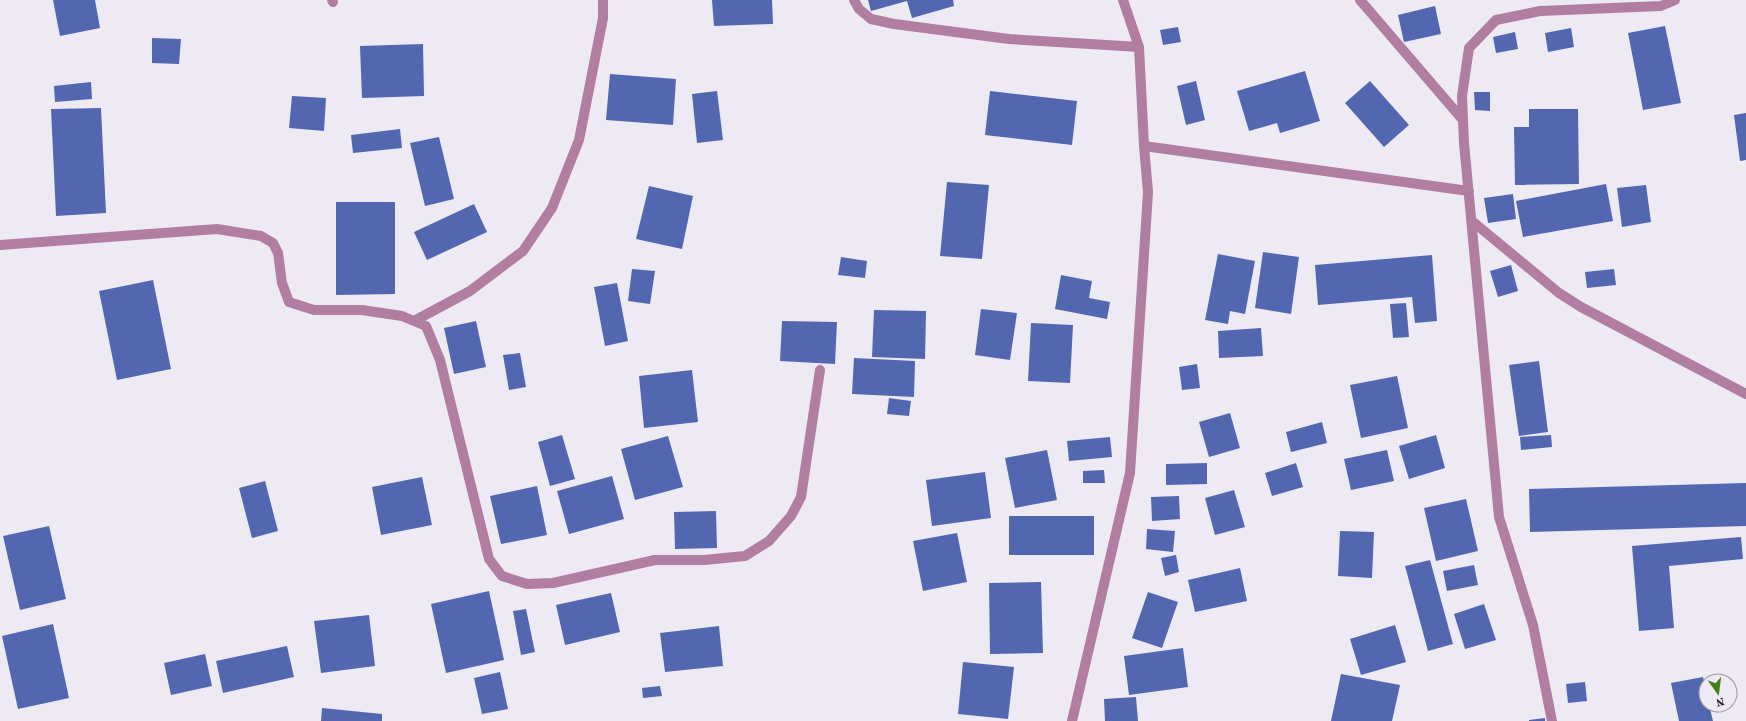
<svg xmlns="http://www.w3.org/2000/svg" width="1746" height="721" viewBox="0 0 1746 721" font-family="'Source Serif 4',serif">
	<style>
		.building { fill: #5367b1 }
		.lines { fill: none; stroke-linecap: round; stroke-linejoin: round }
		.minor { stroke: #b17da1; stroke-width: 10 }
	</style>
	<rect width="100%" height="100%" fill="#eeeaf4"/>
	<!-- building -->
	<path class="building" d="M53,0h42l5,28 -40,8z
		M712,0h60l1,24 -59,2z
		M868,0h85l1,6 -42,12 -5,-17 -36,10z
		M1435,6l6,28 -37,8 -6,-27z
		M1665,26l16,77 -38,7 -15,-77z
		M1178,27l3,15 -18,3 -3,-15z
		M1571,28l3,19 -26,5 -3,-19z
		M1515,32l3,17 -22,4 -3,-16z
		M152,38l29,1 -2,25 -27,-1z
		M423,44l1,52 -62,2 -2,-52z
		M1305,71l15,50 -40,12 -3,-10 -28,8 -12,-40z
		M610,74l66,5 -3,46 -67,-5z
		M1196,81l9,39 -19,5 -9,-39z
		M1370,81l39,44 -25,22 -39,-44z
		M91,82l1,17 -37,3 -1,-16z
		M717,91l6,49 -26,3 -5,-49z
		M990,91l87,10 -5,44 -87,-10z
		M1474,92h16v19l-15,-1z
		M292,96l34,2 -2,33 -35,-3z
		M101,108l5,105 -50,3 -5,-107z
		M1529,109h49l1,75 -64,1 -1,-58h15z
		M1746,113v47l-6,1 -6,-46z
		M400,129l2,19 -49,5 -2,-18z
		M439,137l15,62 -29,7 -15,-63z
		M947,182l42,3 -7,74 -42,-3z
		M1606,184l7,37 -90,16 -7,-36z
		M1646,185l5,37 -29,5 -5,-39z
		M649,186l44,10 -11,53 -46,-10z
		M1513,194l3,25 -28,4 -4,-25z
		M336,202h59v92l-59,1z
		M474,204l13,28 -60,28 -13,-28z
		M1263,252l36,5 -8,57 -36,-6z
		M1218,254l37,7 -10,53 -15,-3 -2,13 -23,-4z
		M1432,255l5,66 -22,2 -3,-26 -94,8 -3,-40z
		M841,257l26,4 -2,17 -27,-3z
		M1511,265l7,26 -20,6 -8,-26z
		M632,269l23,2 -5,33 -22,-3z
		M1614,269l2,16 -29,3 -2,-16z
		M1061,275l31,6 -3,17 21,4 -3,17 -52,-10z
		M153,280l18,89 -54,11 -18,-89z
		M617,283l11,58 -23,5 -11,-59z
		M1406,303l3,34 -16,1 -3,-34z
		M981,309l36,4 -7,47 -35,-5z
		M874,310l52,1 -1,48 -53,-2z
		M476,321l10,46 -32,7 -10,-46z
		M782,321l55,1 -2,42 -55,-3z
		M1031,323l42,2 -3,58 -42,-2z
		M1261,328l2,28 -44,2 -1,-27z
		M520,353l6,34 -17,3 -6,-35z
		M854,358l61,3 -1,36 -62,-3z
		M1539,361l9,71 -29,4 -10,-71z
		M1197,364l3,24 -18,2 -3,-23z
		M692,370l6,52 -54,6 -5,-52z
		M1397,376l11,52 -47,10 -11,-53z
		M889,398l22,3 -2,15 -22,-2z
		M1230,413l10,35 -31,9 -10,-35z
		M1322,422l5,21 -36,9 -5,-20z
		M562,435l13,44 -25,7 -12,-44z
		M1436,435l9,33 -36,11 -10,-33z
		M1551,435l1,12 -31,3 -1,-13z
		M668,436l15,51 -48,13 -14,-51z
		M1110,437l2,20 -43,4 -2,-20z
		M1047,450l10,50 -42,8 -10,-50z
		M1387,450l7,31 -43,9 -7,-31z
		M1207,463v21l-41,1v-21z
		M1296,463l7,24 -31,9 -7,-23z
		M1104,470l1,13h-22v-12z
		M985,472l6,46 -59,8 -6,-46z
		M612,476l12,43 -55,15 -12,-43z
		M422,477l10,48 -51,10 -9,-48z
		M265,481l13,50 -26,7 -13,-50z
		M1746,483v43l-216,6 -1,-43z
		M537,486l10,49 -46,9 -11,-48z
		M1234,490l11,37 -30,8 -10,-37z
		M1179,496l1,23 -28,2 -1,-24z
		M1466,499l12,52 -42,10 -12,-53z
		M716,511l1,37 -42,1 -1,-37z
		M1009,516h85v39h-85z
		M49,526l17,73 -46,11 -17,-74z
		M1147,529l28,2 -2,21 -27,-3z
		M1340,531l34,1 -2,46 -34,-2z
		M957,533l10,49 -44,9 -10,-50z
		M1741,537l2,22 -74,7 5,62 -35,3 -7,-85z
		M1176,555l3,17 -14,4 -4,-18z
		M1430,560l23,84 -25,7 -23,-85z
		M1474,565l4,20 -31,6 -4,-20z
		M1240,568l7,33 -52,11 -7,-32z
		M1041,582l2,71 -53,1 -1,-71z
		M489,591l15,69 -58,13 -15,-69z
		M1148,592l30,10 -16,46 -30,-10z
		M611,593l9,39 -55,13 -9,-40z
		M1484,604l12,36 -31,9 -11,-35z
		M526,609l9,43 -14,3 -8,-44z
		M369,615l6,51 -54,7 -7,-52z
		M53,624l16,74 -51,11 -16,-73z
		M1395,625l11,37 -45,13 -11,-36z
		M719,626l4,40 -58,6 -5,-39z
		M287,646l7,31 -71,16 -7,-32z
		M1183,648l5,39 -59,8 -5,-39z
		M205,654l7,32 -41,9 -7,-32z
		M963,662l51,5 -6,52 -50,-5z
		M500,672l8,37 -26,5 -8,-36z
		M1341,674l59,11 -8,36h-61z
		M1703,677l3,13v15h3l4,16h-34l-8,-38z
		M1585,682l2,19 -19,2 -2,-19z
		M660,686l2,10 -19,2 -1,-10z
		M1136,697l2,24h-33l-1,-22z
		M322,708l60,6v7h-61z
		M1545,718v3h-16v-1z"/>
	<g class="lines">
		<!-- minor -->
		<path class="minor" d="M332,0l1,2
			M854,0l5,9 12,10 23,5 115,15 130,8
			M1360,0l103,120
			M1144,146l325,45
			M1472,221l87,72 22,14 165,87
			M0,245l217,-16 44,7 12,7 5,10 4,30 7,19 25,8h48l40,6 24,10 14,34 49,199 13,17 25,8 26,-1 102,-23h49l41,-4 24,-15 22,-25 10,-19 19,-127
			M414,321l56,-30 53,-40 29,-43 27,-68 24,-122v-18
			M1072,721l58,-248 18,-281 -4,-46 -5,-99 -16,-47
			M1552,721l-19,-96 -34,-108 -35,-374 -2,-47 7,-48 27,-28 44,-9 121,-5 14,-6"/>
	</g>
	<!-- north arrow -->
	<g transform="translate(1718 693) rotate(166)"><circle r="19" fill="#eeeaf4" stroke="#9d9aa1"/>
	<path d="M0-3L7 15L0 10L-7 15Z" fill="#467e16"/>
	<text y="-6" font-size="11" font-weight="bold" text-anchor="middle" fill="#232125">N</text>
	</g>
</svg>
